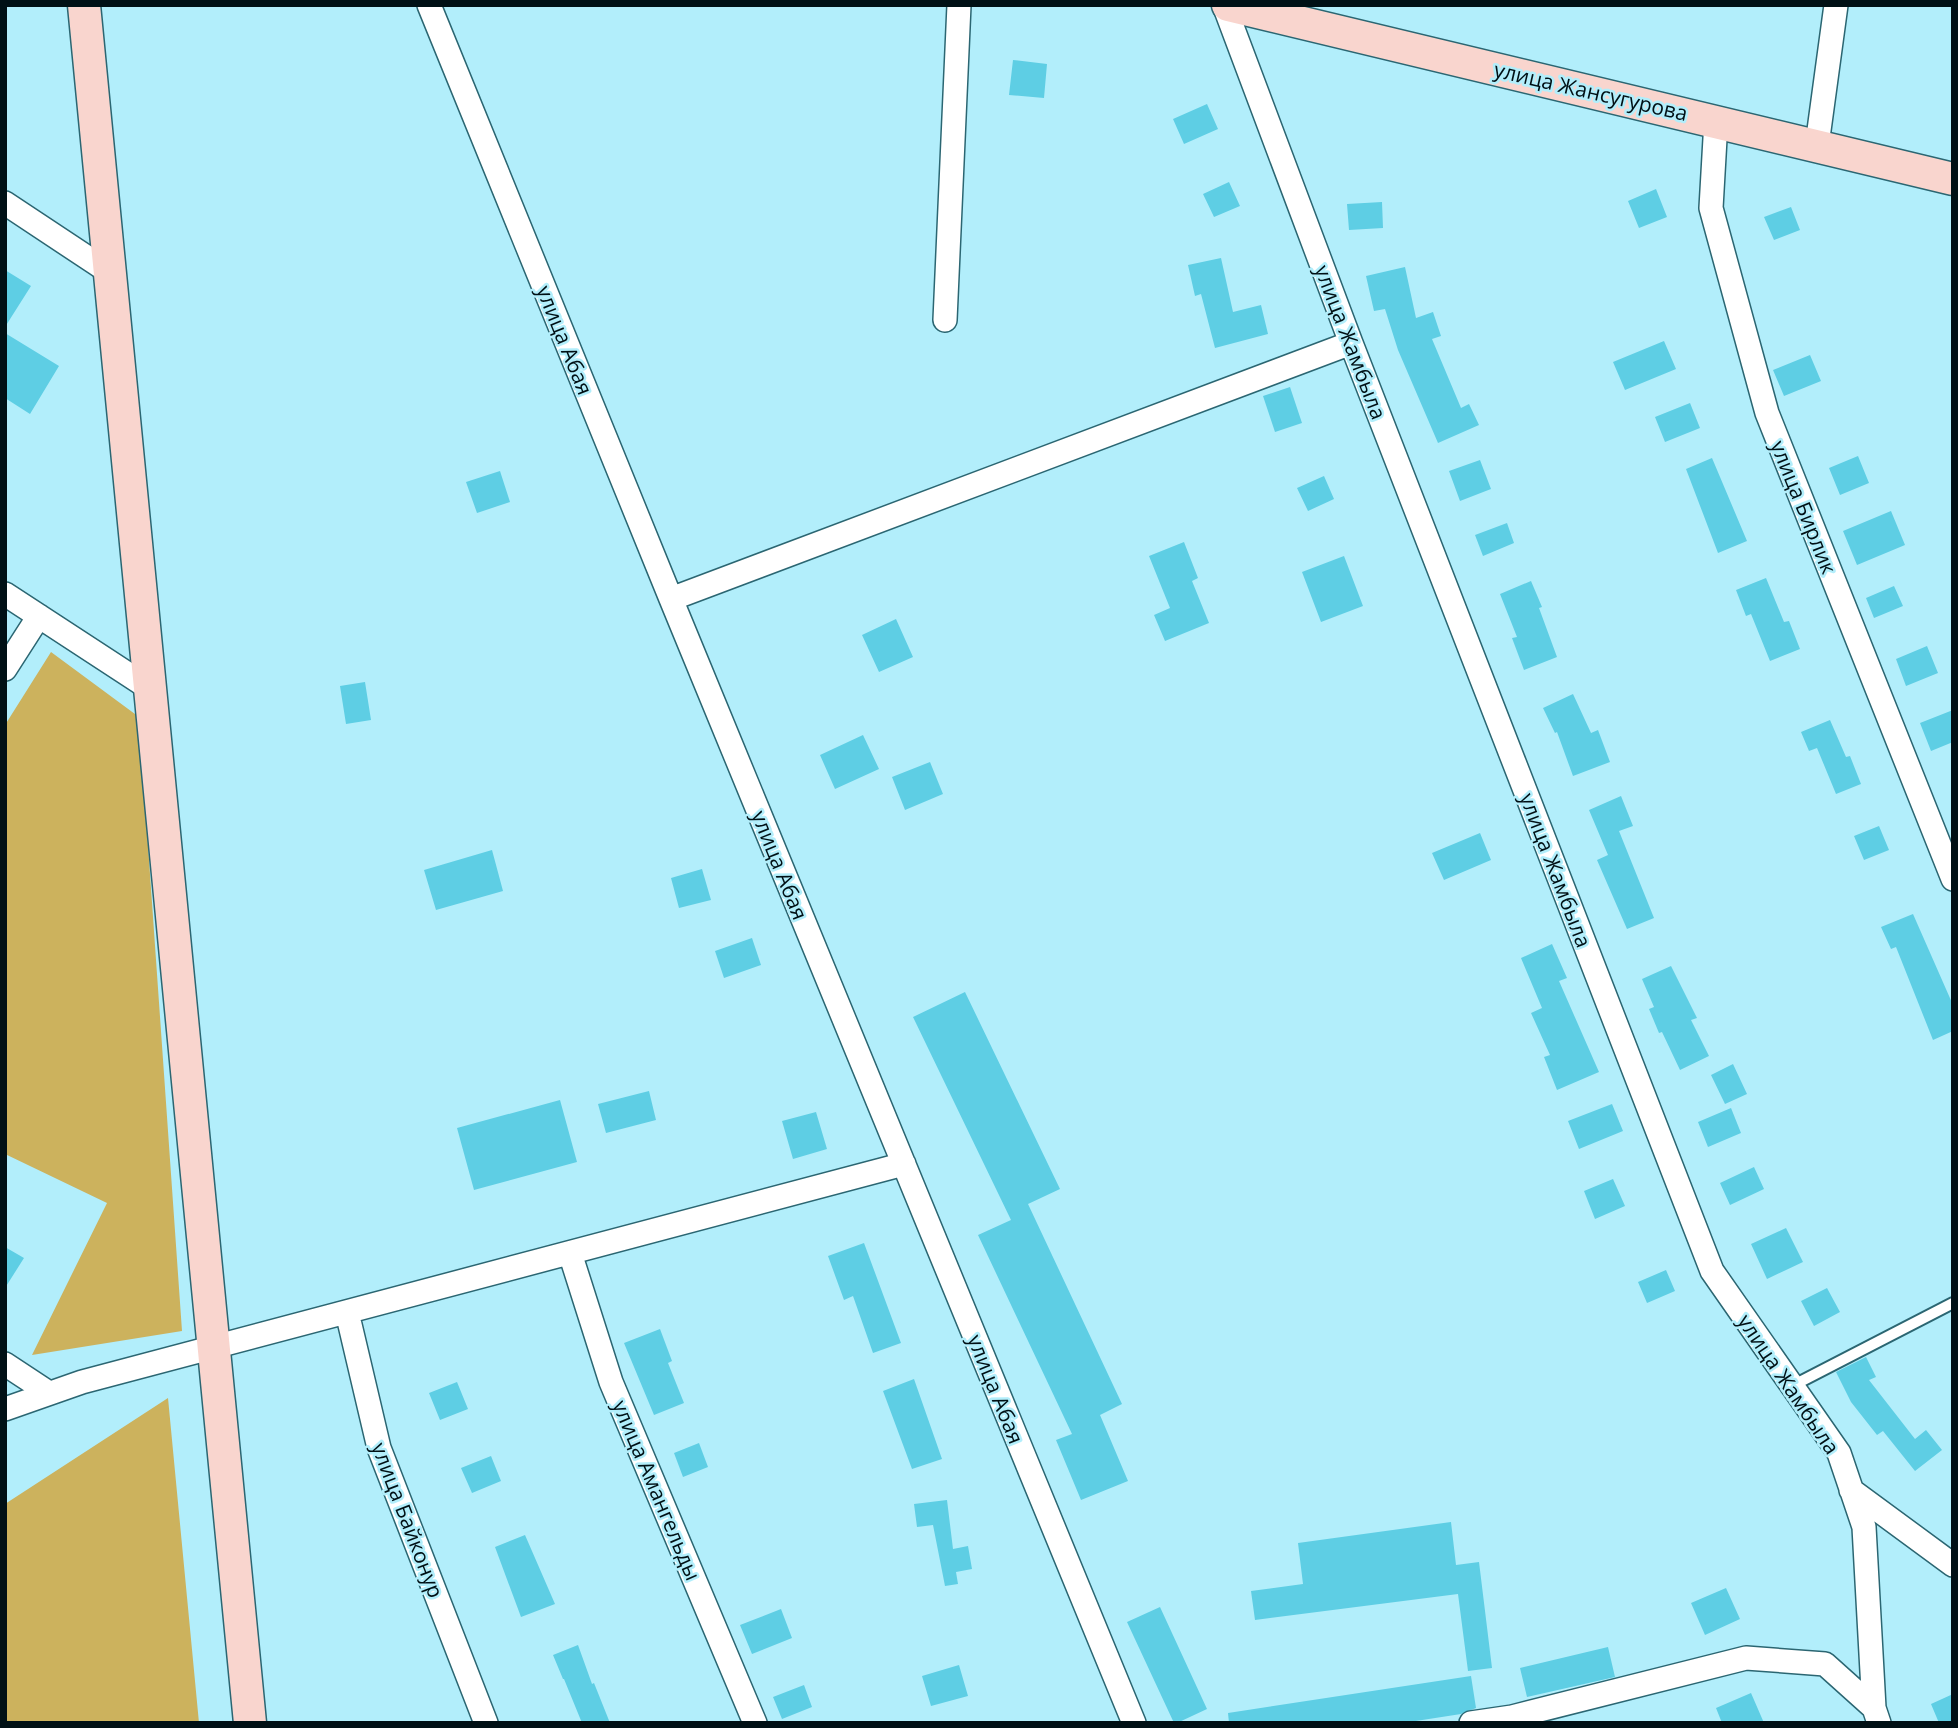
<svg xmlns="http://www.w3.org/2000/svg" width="1958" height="1728" viewBox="0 0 1958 1728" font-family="'Open Sans',sans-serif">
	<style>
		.green { fill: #ccb25d }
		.building { fill: #5ecee4 }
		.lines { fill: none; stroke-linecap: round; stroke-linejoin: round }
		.service-casing { stroke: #2b6672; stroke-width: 14 }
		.minor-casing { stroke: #2b6672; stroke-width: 26 }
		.secondary-casing { stroke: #2b6672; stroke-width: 35 }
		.service { stroke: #fff; stroke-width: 10 }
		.minor { stroke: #fff; stroke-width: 23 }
		.secondary { stroke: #f9d5ce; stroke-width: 32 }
		.labels { text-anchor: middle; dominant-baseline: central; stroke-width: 5; stroke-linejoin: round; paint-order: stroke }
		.street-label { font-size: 21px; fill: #001015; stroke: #b2eefb }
	</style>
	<rect width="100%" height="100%" fill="#b2eefb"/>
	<!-- green -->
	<path class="green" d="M51,652l88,65 43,614 -150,24 75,-152 -102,-49v-429z
		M168,1398l31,325h-194v-219z"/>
	<!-- building -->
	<path class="building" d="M1013,60l34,4 -3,34 -35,-3z
		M1207,104l11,25 -34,15 -11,-25z
		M1229,182l11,24 -26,11 -11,-23z
		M1656,189l11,28 -28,11 -11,-27z
		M1382,202l1,26 -34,2 -2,-26z
		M1791,207l9,23 -26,10 -10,-23z
		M1221,258l12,54 28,-7 7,29 -53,14 -14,-54 -6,2 -7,-31z
		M1405,267l11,51 17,-6 8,24 -9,3 29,69 8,-4 10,21 -41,18 -40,-93 -13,-41 -11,2 -8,-35z
		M5,270l26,16 -26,41z
		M5,333l54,33 -29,48 -25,-16z
		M1664,341l12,28 -51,21 -12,-28z
		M1810,355l11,26 -37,15 -11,-26z
		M1290,387l12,36 -27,9 -12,-36z
		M1690,403l10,25 -35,14 -10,-25z
		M1858,456l11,27 -29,12 -11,-27z
		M1712,458l35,83 -29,12 -32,-84z
		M1480,460l11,29 -31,12 -11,-30z
		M500,471l10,31 -33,11 -11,-31z
		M1324,476l10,23 -26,12 -11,-23z
		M1891,511l14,34 -48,20 -14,-34z
		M1507,523l7,20 -31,13 -8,-21z
		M1184,542l14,36 -6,3 17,42 -44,18 -11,-26 16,-7 -21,-52z
		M1344,556l19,50 -42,16 -19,-50z
		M1766,578l18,44 5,-1 11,28 -30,12 -19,-47 -5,2 -10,-26z
		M1531,581l11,26 -3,1 18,49 -33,13 -12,-32 5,-1 -17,-43z
		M1894,586l9,20 -29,12 -8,-20z
		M896,619l17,38 -34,15 -17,-37z
		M1927,646l11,27 -32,13 -10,-27z
		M365,682l6,38 -25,4 -6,-38z
		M1573,694l18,39 7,-3 12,32 -37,14 -16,-44 -2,1 -12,-25z
		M1953,710v32l-22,9 -11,-28z
		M1830,720l16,37 4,-1 11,28 -25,10 -19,-46 -8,3 -8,-19z
		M863,735l16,34 -44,20 -15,-34z
		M930,762l13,32 -38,16 -13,-33z
		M1621,796l12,30 -14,5 35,87 -27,11 -30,-69 11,-5 -19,-45z
		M1879,826l10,24 -25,10 -10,-24z
		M1480,833l11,27 -47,20 -12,-27z
		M492,850l11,41 -67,19 -12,-40z
		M702,869l9,31 -32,8 -8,-30z
		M1913,914l40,91v26l-20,9 -37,-93 -5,2 -10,-22z
		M752,938l9,27 -37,13 -9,-27z
		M1552,944l15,34 -8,3 40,91 -42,18 -13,-33 6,-2 -19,-42 11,-5 -21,-50z
		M1671,966l26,52 -6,2 18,36 -29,14 -18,-38 -3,1 -10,-24 5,-2 -12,-28z
		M965,992l95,197 -32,15 94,200 -22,11 28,66 -47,19 -25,-60 16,-6 -94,-199 33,-15 -98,-203z
		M1733,1064l14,30 -22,10 -14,-29z
		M649,1091l7,29 -50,13 -8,-29z
		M560,1100l17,62 -103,28 -17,-62z
		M1612,1104l11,27 -44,18 -11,-28z
		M1731,1108l10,25 -33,14 -10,-25z
		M816,1112l11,37 -34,10 -11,-38z
		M1754,1167l10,22 -34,16 -10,-22z
		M1613,1179l12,27 -30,13 -11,-28z
		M1786,1228l17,34 -36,17 -16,-35z
		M864,1243l37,100 -28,10 -20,-57 -9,4 -16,-44z
		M5,1247l19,11 -19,30z
		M1666,1270l9,21 -28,12 -9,-21z
		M1827,1288l13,24 -26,14 -13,-25z
		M660,1329l12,32 -4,2 16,40 -30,12 -30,-72z
		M1866,1357l10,20 -7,3 46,59 11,-9 16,20 -27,21 -32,-40 -6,4 -26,-33 -15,-30z
		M914,1379l28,80 -30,10 -29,-78z
		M457,1382l11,27 -28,11 -11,-27z
		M699,1443l9,24 -25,10 -9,-24z
		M491,1456l10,25 -29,12 -11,-25z
		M947,1500l6,49 15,-3 4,23 -16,3 2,12 -13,2 -12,-61 -16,2 -3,-23z
		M1451,1522l5,43 23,-3 13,106 -24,3 -10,-77 -203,26 -4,-29 52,-7 -5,-41z
		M525,1535l30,69 -34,13 -26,-70z
		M1726,1588l14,31 -35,16 -14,-32z
		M1160,1607l47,102 -30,14h-3l-47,-101z
		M781,1609l11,29 -40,16 -12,-29z
		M578,1645l14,39 2,-1 16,40h-28l-18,-44h-1l-10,-24z
		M1608,1647l7,30 -88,20 -7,-29z
		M959,1665l9,31 -37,10 -9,-30z
		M1471,1676l5,32 -15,6 -58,9h-174l-1,-10z
		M804,1685l8,22 -30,12 -9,-22z
		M1751,1693l13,30h-42l-6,-15z
		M1953,1694v29h-14l-8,-19z"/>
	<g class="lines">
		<!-- service casing -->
		<g class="service-casing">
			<path id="service" d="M1792,1386l161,-83"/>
		</g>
		<!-- minor casing -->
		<g class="minor-casing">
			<path id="minor" d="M429,5l242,594 463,1124
				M1224,5l127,338 361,928 127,182 25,74 10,181 5,15
				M1716,121l-5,87 56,205 186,466
				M1817,145l19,-140
				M5,203l104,69
				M945,320l14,-315
				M5,594l144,94
				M671,599l680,-256
				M5,669l34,-53
				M570,1253l41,129 144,341
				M347,1312l32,136 107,275
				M5,1364l44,29
				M5,1409l77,-27 822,-218
				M1851,1490l102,75
				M1471,1723l41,-6 234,-59 79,6 49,44"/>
		</g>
		<!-- secondary casing -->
		<g class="secondary-casing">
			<path id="secondary" d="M84,5l166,1718
				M1228,5l725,174"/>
		</g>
		<!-- service -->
		<use href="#service" class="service"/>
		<!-- minor -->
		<use href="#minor" class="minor"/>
		<!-- secondary -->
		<use href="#secondary" class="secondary"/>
	</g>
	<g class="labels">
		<!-- street labels -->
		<g class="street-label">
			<text transform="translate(1591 91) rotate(13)">улица Жансугурова</text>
			<text transform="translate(565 340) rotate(68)">улица Абая</text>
			<text transform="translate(1351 342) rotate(69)">улица Жамбыла</text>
			<text transform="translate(1804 507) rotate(68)">улица Бирлик</text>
			<text transform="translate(780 865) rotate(68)">улица Абая</text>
			<text transform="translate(1556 870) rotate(69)">улица Жамбыла</text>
			<text transform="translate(1789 1384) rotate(56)">улица Жамбыла</text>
			<text transform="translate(996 1389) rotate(68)">улица Абая</text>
			<text transform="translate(657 1490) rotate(67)">улица Амангельды</text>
			<text transform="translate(408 1520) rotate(69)">улица Байконур</text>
		</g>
	</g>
	<!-- border -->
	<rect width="1958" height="1728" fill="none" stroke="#001015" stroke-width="14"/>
</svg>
